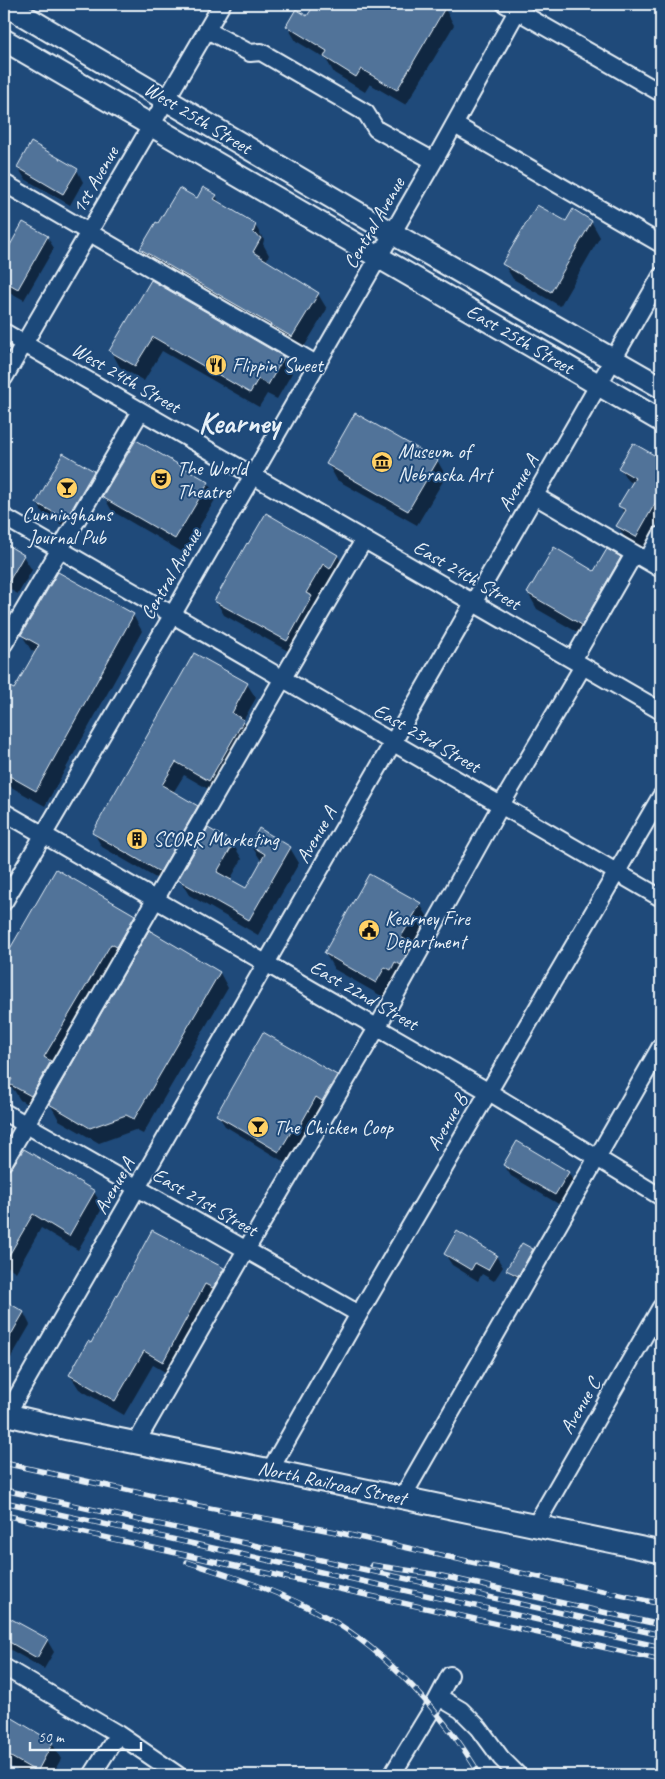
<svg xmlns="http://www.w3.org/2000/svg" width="665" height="1779" viewBox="0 0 665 1779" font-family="Caveat,sans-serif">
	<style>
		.shadow { fill: #0007 }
		.building { fill: #517399; stroke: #e8f1f8 }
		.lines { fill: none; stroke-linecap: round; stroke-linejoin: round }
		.minor-casing { stroke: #e8f1f8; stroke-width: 20 }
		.major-casing { stroke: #e8f1f8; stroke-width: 25 }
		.minor { stroke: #1f4a7a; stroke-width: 16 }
		.major { stroke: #1f4a7a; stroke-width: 21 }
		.rail-casing { stroke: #e8f1f8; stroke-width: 5.5 }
		.rail { stroke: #1f4a7a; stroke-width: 4; stroke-dasharray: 11; stroke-linecap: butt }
		.labels { text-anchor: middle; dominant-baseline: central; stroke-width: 4; stroke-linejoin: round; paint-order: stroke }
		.street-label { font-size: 20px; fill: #e8f1f8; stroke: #1f4a7a }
		.poi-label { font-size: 20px; fill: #e8f1f8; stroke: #1f4a7a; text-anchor: start }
		.town-label { font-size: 30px; font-weight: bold; fill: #e8f1f8; stroke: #1f4a7a }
	</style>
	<rect width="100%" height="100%" fill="#1f4a7a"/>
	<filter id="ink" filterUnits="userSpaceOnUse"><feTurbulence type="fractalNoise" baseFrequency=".02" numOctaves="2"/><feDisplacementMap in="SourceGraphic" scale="10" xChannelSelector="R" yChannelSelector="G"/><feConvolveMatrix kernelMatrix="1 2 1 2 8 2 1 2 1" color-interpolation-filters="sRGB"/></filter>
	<g filter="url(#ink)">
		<!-- shadow -->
		<path class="shadow" d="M316,4h119l10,5 9,16 -48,80 -36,-21 -5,8 -31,-19 -8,-14 -30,-18 -9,-15 21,-8z
			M18,167l59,3 6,12 -13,23 -45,-26z
			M216,196l5,9 34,20 9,15 -1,4 6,11 -3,6 52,33 9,15 -26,43 -151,-88 -9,-15 17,-24 40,-25z
			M591,221l9,16 -40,69 -47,-27 -9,-15 62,-41z
			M47,237l7,11 -30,52 -20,-11v-50l8,5z
			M151,281l132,77 9,15 -15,26 -10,-5 -8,13 -97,-56 -18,30 -24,-14 -9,-16z
			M634,445l27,16v55l-18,32 -18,-10 -7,-12 7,-12 -5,-8 13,-23 -6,-3 -7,-12z
			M437,460l9,16 -29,49 -80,-45 -9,-16z
			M93,472l7,11 -28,47 -28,-15 -7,-12z
			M208,483l8,15 -32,55 -72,-42 -8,-14z
			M4,545l19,11 9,14 -14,24 -13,-7 -1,1z
			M338,556l8,14 -7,12 -8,-4 -16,27 4,6 -24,44 -71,-40 -8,-14z
			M620,558l9,16 -38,66 -54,-31 -9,-16 67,-20z
			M133,615l9,16 -97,175 -41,-23v-98l11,6 21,-38 -5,-3 -9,-15z
			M195,654l52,30 9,14 -13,23 8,14 -34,59 -33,-19 -11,18 24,14 8,14 -37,64 -66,-38 -8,-14z
			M4,843l4,8 -4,8z
			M233,844l9,15 -12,21 16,9 16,-27 -11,-17 39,3 9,15 -41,72 -69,-40 -9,-15z
			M57,871l77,45 9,16 -103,179 -20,-11 -6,-10 -10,-6v-123z
			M420,904l9,15 -44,79 -51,-29 -9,-16z
			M150,932l70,41 8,15 -85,146 -8,-4 -36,13 -40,-23 -9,-16z
			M263,1034l73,42 7,12 -38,52 -4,-2 -15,25 -61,-37 -7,-11z
			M25,1151l69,41 9,15 -25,43 -37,-22 -25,44 -12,-8v-86l3,-6 7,-4z
			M504,1165l64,7 7,12 -13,22 -51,-30z
			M532,1250l2,4 -14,25 -10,-6 -2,-3z
			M445,1254l51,2 7,11 -9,14 -12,-7 -4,7 -26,-16z
			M223,1269l9,15 -60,92 -19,-11 -29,50 -45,-26 -9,-14 21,-30z
			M4,1301l20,12 6,12 -26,45z
			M4,1616l43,24 7,12 -10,17 -40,-23z
			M4,1715l48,28 9,16 -9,16h-27l-21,-12z"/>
		<!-- building -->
		<path class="building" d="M315,4h123l7,4 -48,82 -36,-21 -5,8 -32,-20 3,-6 -41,-25 10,-17 11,7z
			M31,142l47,27 -15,25 -46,-27z
			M203,187l14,8 -3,4 42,25 -3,9 8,5 -8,14 66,41 -27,44 -152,-88 16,-27 2,1 21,-35 18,10z
			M537,205l29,16 7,-12 19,12 -41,71 -49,-28z
			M23,222l25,14 -30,53 -14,-8v-25z
			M151,280l133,77 -16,28 -10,-6 -8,14 -97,-56 -18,29 -26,-15z
			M355,413l83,47 -30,51 -82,-47z
			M136,440l73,42 -34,57 -73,-42z
			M633,443l28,16v34l-25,44 -20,-11 10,-16 -8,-4 17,-28 -17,-10z
			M63,453l31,18 -28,48 -30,-16z
			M266,513l72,42 -8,14 -7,-5 -17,29 6,3 -25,45 -73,-40 33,-58 1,1z
			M4,543l20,12 -20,35z
			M554,547l40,24 13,-22 14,8 -39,68 -55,-32z
			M58,572l76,42 -98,177 -32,-18v-89l10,5 25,-44 -18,-10z
			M194,653l54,30 -16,30 12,7 -35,61 -33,-19 -14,23 36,21 -38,66 -68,-39z
			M208,828l26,15 -17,29 29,16 19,-34 -15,-9 9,-17 32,19 -42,73 -71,-40z
			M56,869l79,46 -18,32 -6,-3 -67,113 7,4 -20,35 -22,-12 3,-5 -8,-4v-116z
			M369,874l52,29 -20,34 8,5 -6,11 3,2 -5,10 -6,-3 -4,8 -6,-3 -9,16 -52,-30z
			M149,930l71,42 -86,147 -8,-4 -36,13 -41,-24z
			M263,1032l74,43 -15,26 -6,-4 -18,32 -4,-2 -15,25 -63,-37z
			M517,1141l52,31 -14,23 -52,-30z
			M24,1149l71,42 -26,45 -36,-22 -29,50v-88l2,-5 6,-4z
			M152,1230l72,38 -11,20 -8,-4 -42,78 -19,-11 -29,50 -46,-26 19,-34 3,2z
			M457,1231l40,24 -9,15 -13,-7 -4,7 -27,-16z
			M522,1243l11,6 -15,27 -12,-6z
			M4,1300l20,12 -20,35z
			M4,1615l44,24 -11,19 -33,-19z
			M4,1713l49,29 -16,30 -33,-19z"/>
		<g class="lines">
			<!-- minor casing -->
			<g class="minor-casing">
				<path id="minor" d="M505,4l156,89
					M207,30l43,23 11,-1 105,61 10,16 58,32
					M455,125l206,119
					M4,183l312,181
					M4,332l657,379
					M4,378l218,-374
					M535,496l126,73
					M4,517l657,381
					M647,561l14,-26
					M4,644l137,-233
					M573,660l61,-106
					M4,812l485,280 172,105
					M4,902l169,-288 261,-453 87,-157
					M4,1112l355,202
					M4,1162c121,-207 238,-417 360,-622
					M7,1414l654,-1138
					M136,1443l110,-193 131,-222 124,-223 82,-139
					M270,1470l89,-156 302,-518
					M402,1498l259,-452
					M535,1526l126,-219
					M4,1667l114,67 60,41
					M439,1697l22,13 18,18 22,30 17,17
					M92,1775l26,-41
					M392,1775l40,-66 18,-34"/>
			</g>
			<!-- major casing -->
			<g class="major-casing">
				<path id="major" d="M4,4l388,229 269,154
					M4,40l657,381
					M4,1414l64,15 202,41 391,82"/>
			</g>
			<!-- minor -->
			<use href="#minor" class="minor"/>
			<!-- major -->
			<use href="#major" class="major"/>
			<!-- rail casing -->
			<g class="rail-casing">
				<path id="rail" d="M4,1463l195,43 137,26 325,72
					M4,1490l657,145
					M4,1502l657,145
					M4,1515l657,145
					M187,1562c48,15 97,31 141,56 58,33 119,100 152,157
					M372,1565l61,9 228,51"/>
			</g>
			<!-- rail -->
			<use href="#rail" class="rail"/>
		</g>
	</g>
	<!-- icons -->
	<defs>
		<g id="restaurant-disc" transform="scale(1.125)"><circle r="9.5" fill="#ffd166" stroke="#1f4a7a"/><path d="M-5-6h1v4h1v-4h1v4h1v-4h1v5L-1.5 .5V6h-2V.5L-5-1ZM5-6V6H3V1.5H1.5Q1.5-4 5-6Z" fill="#111"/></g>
		<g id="museum-disc" transform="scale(1.125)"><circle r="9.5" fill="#ffd166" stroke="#1f4a7a"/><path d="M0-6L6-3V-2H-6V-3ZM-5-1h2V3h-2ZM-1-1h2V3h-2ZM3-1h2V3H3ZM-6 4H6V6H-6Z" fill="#111"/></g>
		<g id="theatre-disc" transform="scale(1.125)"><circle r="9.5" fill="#ffd166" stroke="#1f4a7a"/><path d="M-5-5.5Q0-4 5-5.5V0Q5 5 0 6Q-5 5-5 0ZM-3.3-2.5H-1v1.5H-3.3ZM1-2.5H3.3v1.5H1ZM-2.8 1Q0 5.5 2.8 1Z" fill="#111"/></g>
		<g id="bar-disc" transform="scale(1.125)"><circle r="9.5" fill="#ffd166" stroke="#1f4a7a"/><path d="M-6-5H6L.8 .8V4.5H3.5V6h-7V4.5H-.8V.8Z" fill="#111"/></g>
		<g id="building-disc" transform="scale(1.125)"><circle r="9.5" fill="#ffd166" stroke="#1f4a7a"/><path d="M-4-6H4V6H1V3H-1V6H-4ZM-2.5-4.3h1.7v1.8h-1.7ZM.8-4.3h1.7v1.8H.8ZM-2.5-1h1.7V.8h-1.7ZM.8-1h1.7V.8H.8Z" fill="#111"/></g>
		<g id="civic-disc" transform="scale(1.125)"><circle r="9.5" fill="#ffd166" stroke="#1f4a7a"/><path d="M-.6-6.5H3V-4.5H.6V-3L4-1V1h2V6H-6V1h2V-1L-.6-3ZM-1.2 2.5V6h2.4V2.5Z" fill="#111"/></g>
	</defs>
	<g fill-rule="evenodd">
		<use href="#restaurant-disc" x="216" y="365"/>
		<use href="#museum-disc" x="382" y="462"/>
		<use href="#theatre-disc" x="161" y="479"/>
		<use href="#bar-disc" x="67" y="488"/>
		<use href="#building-disc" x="137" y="839"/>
		<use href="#civic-disc" x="369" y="930"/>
		<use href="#bar-disc" x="258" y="1127"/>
	</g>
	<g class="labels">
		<!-- street labels -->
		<g class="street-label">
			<text transform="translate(198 118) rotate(31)">West 25th Street</text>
			<text transform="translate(95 180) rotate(-60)">1st Avenue</text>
			<text transform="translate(374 223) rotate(-60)">Central Avenue</text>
			<text transform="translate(520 339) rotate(30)">East 25th Street</text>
			<text transform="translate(126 378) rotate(30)">West 24th Street</text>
			<text transform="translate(518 483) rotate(-60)">Avenue A</text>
			<text transform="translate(171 574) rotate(-60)">Central Avenue</text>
			<text transform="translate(467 575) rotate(30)">East 24th Street</text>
			<text transform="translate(427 738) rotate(30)">East 23rd Street</text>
			<text transform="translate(316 835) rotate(-60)">Avenue A</text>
			<text transform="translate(364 995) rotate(30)">East 22nd Street</text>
			<text transform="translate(447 1122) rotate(-60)">Avenue B</text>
			<text transform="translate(114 1186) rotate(-60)">Avenue A</text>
			<text transform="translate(205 1202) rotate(30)">East 21st Street</text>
			<text transform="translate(580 1406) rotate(-60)">Avenue C</text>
			<text transform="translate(332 1483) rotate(12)">North Railroad Street</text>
		</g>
		<!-- poi labels -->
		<g class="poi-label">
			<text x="232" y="365">Flippin' Sweet</text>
			<text x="398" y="451">Museum of<tspan x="398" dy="23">Nebraska Art</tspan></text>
			<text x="177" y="468">The World<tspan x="177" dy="23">Theatre</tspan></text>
			<text x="67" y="514" text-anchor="middle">Cunninghams<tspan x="67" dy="23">Journal Pub</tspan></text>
			<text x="153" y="839">SCORR Marketing</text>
			<text x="385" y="918">Kearney Fire<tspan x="385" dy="23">Department</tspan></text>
			<text x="274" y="1127">The Chicken Coop</text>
		</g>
		<!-- town labels -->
		<g class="town-label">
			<text x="239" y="423">Kearney</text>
		</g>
	</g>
	<!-- margin -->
	<rect width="665" height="1779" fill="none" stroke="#1f4a7a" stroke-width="20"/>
	<rect x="10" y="10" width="645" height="1759" fill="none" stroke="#e8f1f8" stroke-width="2" filter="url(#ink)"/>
	<!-- scale -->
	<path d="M30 1742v8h111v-8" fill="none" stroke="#e8f1f8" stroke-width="2.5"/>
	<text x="38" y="1742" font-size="15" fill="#e8f1f8" stroke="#1f4a7a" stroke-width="4" paint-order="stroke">50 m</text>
</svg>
